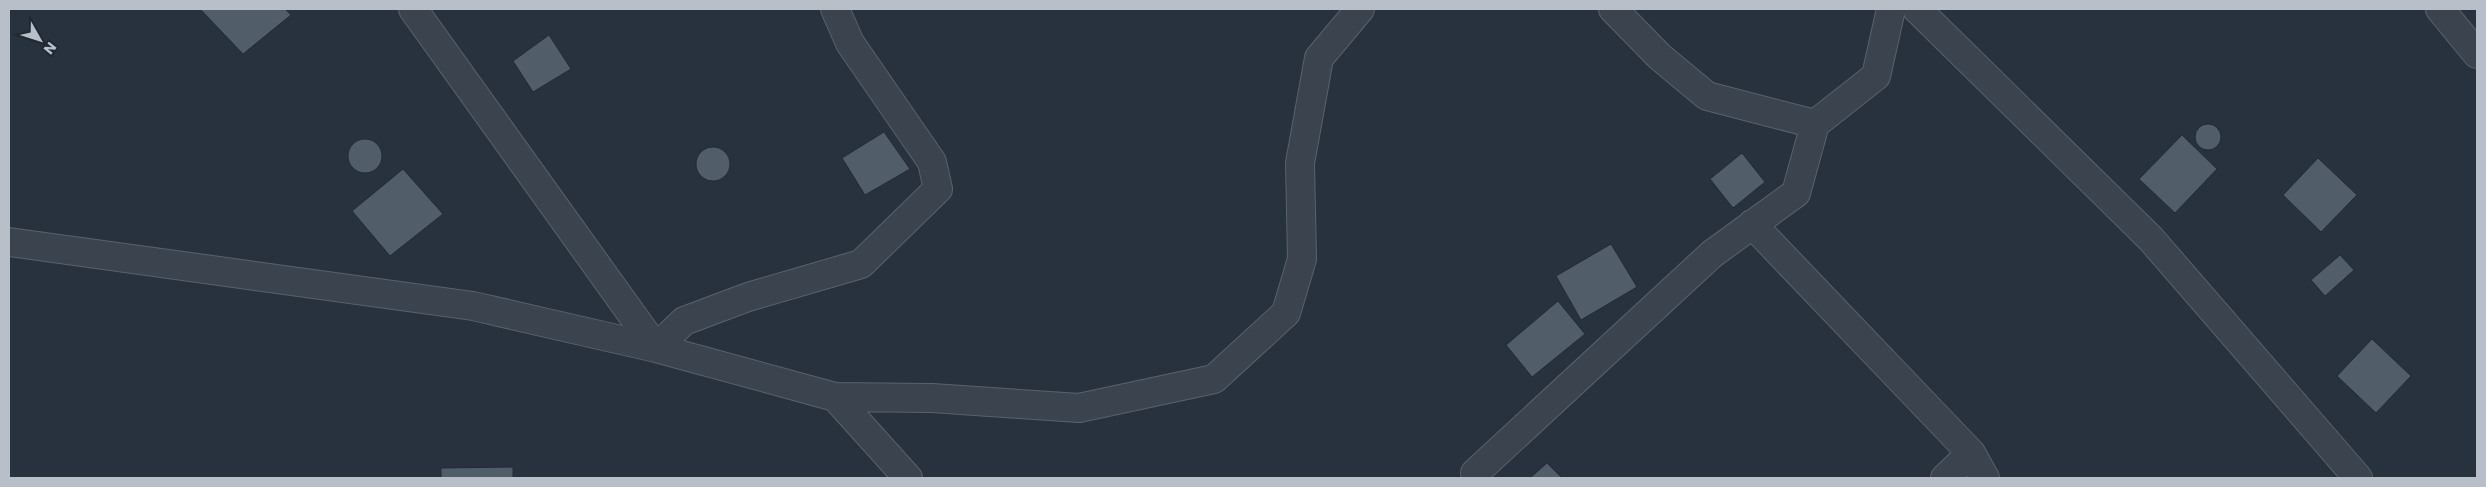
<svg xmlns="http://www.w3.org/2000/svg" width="2486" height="487" viewBox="0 0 2486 487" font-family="Poppins,sans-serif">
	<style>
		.building { fill: #515d69; stroke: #222b35 }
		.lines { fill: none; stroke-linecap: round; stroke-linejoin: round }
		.minor-casing { stroke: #59626c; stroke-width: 30 }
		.minor { stroke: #3b444e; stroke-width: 28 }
	</style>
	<rect width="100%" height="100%" fill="#28323e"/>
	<!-- building -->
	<path class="building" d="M200,9h85l6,6 -48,39z
		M549,35l22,34 -38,23 -20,-31z
		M2195 137a13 13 0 1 1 26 0a13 13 0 1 1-26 0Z
		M884,132l26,37 -45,26 -23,-37z
		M2182,135l35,34 -42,44 -36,-34z
		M348 156a17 17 0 1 1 34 0a17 17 0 1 1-34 0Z
		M696 164a17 17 0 1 1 34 0a17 17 0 1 1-34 0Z
		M1742,153l23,29 -32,26 -23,-29z
		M2318,158l39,37 -36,37 -38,-37z
		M403,169l40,45 -53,42 -38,-45z
		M1611,244l26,43 -56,33 -25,-44z
		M2340,255l14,15 -29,26 -14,-16z
		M1558,301l27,33 -53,43 -26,-32z
		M2372,339l39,37 -35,37 -39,-37z
		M1547,463l15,15h-32z
		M513,467v11h-72v-10z"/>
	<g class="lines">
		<!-- minor casing -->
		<g class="minor-casing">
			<path id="minor" d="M413,9l243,339 28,-27 64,-24 113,-33 77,-75 -6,-27 -82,-119 -15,-34
				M1613,9l47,48 47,39 108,28 61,-48 15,-67
				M1917,9l234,230 207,239
				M2440,9l37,45
				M1752,224l219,229 14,25
				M9,242l464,64 183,42 179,49 73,81
				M835,397l97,1 147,10 135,-29 72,-66 16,-54 -2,-96 19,-105 41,-49
				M1475,473l237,-219 84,-61 19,-69
				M1945,478l26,-25"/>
		</g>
		<!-- minor -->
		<use href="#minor" class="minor"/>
	</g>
	<!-- border -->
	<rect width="2486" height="487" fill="none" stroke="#b8bfc9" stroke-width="20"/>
	<!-- north arrow -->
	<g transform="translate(40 40) rotate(129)" stroke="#202933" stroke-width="4" paint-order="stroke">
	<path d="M0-4L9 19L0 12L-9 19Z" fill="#b8bfc9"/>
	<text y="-8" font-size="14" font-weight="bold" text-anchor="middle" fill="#b8bfc9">N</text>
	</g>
</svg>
